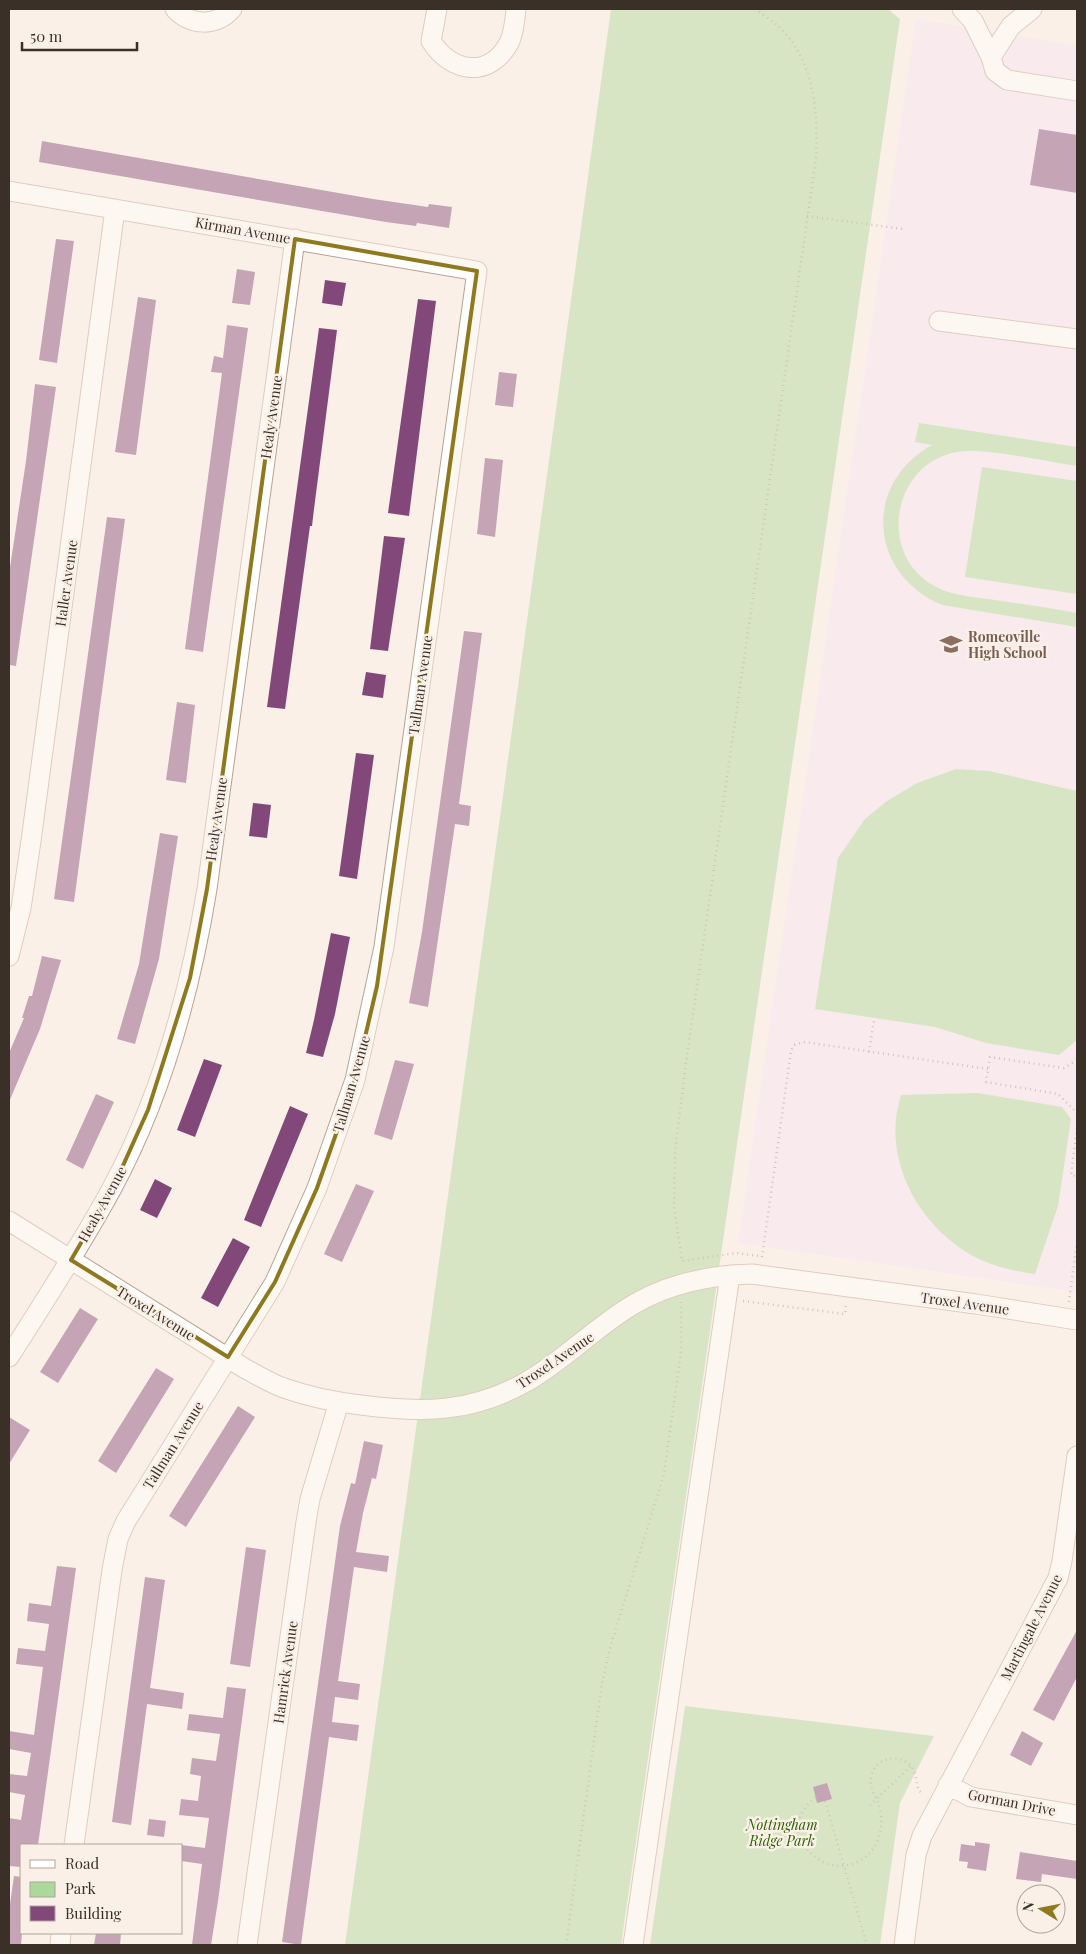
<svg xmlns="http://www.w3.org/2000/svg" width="1086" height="1954" viewBox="0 0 1086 1954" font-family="'Playfair Display',serif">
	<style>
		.education { fill: #f3e2f4 }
		.green { fill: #acd89a }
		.building { fill: #824879 }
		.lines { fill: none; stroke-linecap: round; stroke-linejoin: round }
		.minor-casing { stroke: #bba28d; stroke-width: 21 }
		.path { stroke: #9a9087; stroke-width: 2.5; stroke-dasharray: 1 4; stroke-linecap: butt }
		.minor { stroke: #fff; stroke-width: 19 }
		.marked { fill: none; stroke: #8f791e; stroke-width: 4; stroke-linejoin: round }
		.labels { text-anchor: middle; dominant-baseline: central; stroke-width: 5; stroke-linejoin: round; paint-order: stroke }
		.street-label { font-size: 14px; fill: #3a3027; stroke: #fbf0e7 }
		.education-label { font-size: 14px; font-weight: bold; fill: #785e54; stroke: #fbf0e7; text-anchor: start }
		.park-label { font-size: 14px; font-style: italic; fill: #2b6403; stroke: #fbf0e7 }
	</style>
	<rect width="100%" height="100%" fill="#fbf0e7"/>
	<!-- education -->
	<path class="education" d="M916,19l161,27v1246l-339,-49z"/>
	<!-- green -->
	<path class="green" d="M611,9h277l12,10 -279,1926h-276z
		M919,423l158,24v19c-31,-4 -91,-19 -120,-14 -65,11 -81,104 -21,135 18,9 39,10 59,13 27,4 55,8 82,13v14l-135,-22c-73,-31 -80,-121 -10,-160l-17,-3z
		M982,467l95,14v113l-112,-17z
		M956,769l33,2 88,20v249l-18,15 -73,-12 -51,-16 -120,-18 23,-151 27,-39 22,-18 30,-18z
		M978,1093l84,14 9,12 -13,87 -23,68c-22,-3 -43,-8 -62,-18 -56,-31 -92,-99 -72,-161z
		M685,1706l249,30 -34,67 -20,142h-230z"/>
	<!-- building -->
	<path class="building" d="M1039,129l38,6v58l-47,-8z
		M42,141l331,58 55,8 1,-3 23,3 -3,21 -32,-5 -1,3 -30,-4 -347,-60z
		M56,239l18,2 -17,122 -18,-3z
		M237,269l18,3 -5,33 -18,-2z
		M325,280l21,3 -4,23 -20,-3z
		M138,297l18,3 -20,155 -21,-3z
		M418,299l18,2 -27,215 -21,-3z
		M227,325l21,3 -45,324 -18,-3 37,-276 -11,-1 3,-16 9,2z
		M319,328l18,2 -23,179 -2,17h-2l-25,183 -18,-2z
		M499,372l18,2 -4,33 -18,-2z
		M35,384l21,3 -40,279 -7,-1v-91l17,-113z
		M485,458l18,2 -8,77 -18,-3z
		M107,517l18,2 -51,383 -20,-3z
		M384,536l21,2 -17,113 -18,-2z
		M464,631l18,2 -23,171 12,2 -2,20 -14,-2 -27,183 -19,-4 13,-71z
		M366,672l20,3 -3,23 -21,-3z
		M177,702l18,3 -9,78 -20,-3z
		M356,753l18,2 -17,124 -18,-3z
		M253,803l18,2 -4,33 -18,-2z
		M160,833l18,3 -19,123 -24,85 -18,-5 22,-75z
		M331,933l19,4 -15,77 -12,43 -17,-4 8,-33z
		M42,956l19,4 -21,69 -31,73v-49l15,-35h-2l7,-22h3z
		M204,1059l18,6 -27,72 -18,-7z
		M395,1060l19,4 -22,76 -18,-6z
		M96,1094l18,8 -31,67 -17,-9z
		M290,1106l18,8 -47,113 -17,-7z
		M155,1179l17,9 -15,30 -17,-8z
		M356,1184l18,7 -32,71 -18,-8z
		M233,1238l17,9 -32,60 -17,-9z
		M80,1308l18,11 -40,64 -18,-11z
		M156,1368l18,11 -58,94 -18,-12z
		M238,1406l17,11 -69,110 -17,-11z
		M9,1417l21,13 -21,34z
		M364,1441l19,4 -7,34 -4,-1 -9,35 -7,39 33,4 -2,16 -33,-5 -16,114 22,3 -2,16 -23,-3 -3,25 27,3 -2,16 -28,-4 -28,208 -19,-3 58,-416 11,-43 4,1z
		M246,1547l20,3 -16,117 -20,-3z
		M57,1566l19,2 -38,277h-17v22l-12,-1v-48l12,2 4,-25 -16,-3v-18l18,2 4,-23 -22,-4v-18l25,4 9,-68 -27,-3 2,-16 27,3 4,-27 -22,-3 2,-18 22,3z
		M145,1577l20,3 -15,108 34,5 -2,16 -35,-5 -16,121 -19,-3z
		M1077,1630v47l-23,44 -21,-11z
		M227,1687l19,2 -28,212 -7,44h-19l10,-81 -21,-3v-16l24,3 4,-30 -30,-3 2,-16 17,2 3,-25 -11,-2 2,-16 24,3 4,-27 -33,-4 2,-16 34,4z
		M1022,1731l21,12 -12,23 -21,-11z
		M827,1783l5,16 -15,4 -4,-16z
		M149,1819l17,2 -2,16 -17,-2z
		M975,1842l15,2 -4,27 -19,-3 1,-6 -9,-1 2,-17 14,2z
		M1020,1852l57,9v18l-35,-5 -1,8 -25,-3z
		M14,1876l7,1 1,56 -1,12h-12v-34z
		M96,1933h25l-1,12h-26z"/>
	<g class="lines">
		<!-- minor casing -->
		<g class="minor-casing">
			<path id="minor" d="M175,9c16,17 41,18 57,0
				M437,9l-6,32c20,32 58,38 78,2 5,-10 6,-23 7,-34
				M962,9l11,12 18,36 4,14 12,9 70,11
				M991,57l20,-31 21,-17
				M9,191l468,80 -93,676 -29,133 -38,108 -42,94 -149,239 -8,18 -6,31 -38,275
				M939,321l138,18
				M9,956l12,-48 10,-67 84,-632
				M9,1221l235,147c13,7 26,15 40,20 25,9 51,14 77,17 61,8 110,8 165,-23 39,-22 71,-57 110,-79 35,-20 77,-28 116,-29l224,30 101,16
				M9,1357c35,-55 71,-110 102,-167 51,-94 79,-197 96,-301l88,-650
				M948,1785l23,12 106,18
				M60,1945l1,-12
				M247,1945l59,-423 4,-23 29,-97
				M633,1945l97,-670
				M904,1945l12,-90 6,-19 136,-258 4,-17 15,-105"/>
		</g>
		<!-- path -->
		<path class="path" d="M755,9c8,6 18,12 25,19 35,34 38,84 36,130l-130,905 -11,88 -1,56 8,54 54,-8 24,3
			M807,216l96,13
			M869,1052l5,-31
			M1077,1060l-13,8 -74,-11 -4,25 72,12 19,19
			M1077,1128l-6,47 6,1
			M762,1257l29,-206 3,-6 11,-3 183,27
			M743,1301l102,13 1,-12
			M1069,1302l8,-61
			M816,1798c-44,27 4,87 45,62 19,-11 25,-38 17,-57 -3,-8 -9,-16 -7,-25 3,-21 31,-27 42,-9 4,7 3,15 6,22l5,3
			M825,1801l42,144
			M870,1805l41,-39
			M566,1945l36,-262 8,-35 54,-174 17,-122v-50"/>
		<!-- minor -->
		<use href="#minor" class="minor"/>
	</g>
	<!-- marked area -->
	<path d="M0 0H1086V1954H0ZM295,239l182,32 -100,715 -22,94 -38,108 -42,94 -47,75 -157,-97 41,-70 36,-80 42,-132 17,-89z" fill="#fbf0e7" fill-opacity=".55" fill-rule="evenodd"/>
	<path class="marked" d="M295,239l182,32 -100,715 -22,94 -38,108 -42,94 -47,75 -157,-97 41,-70 36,-80 42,-132 17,-89z"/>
	<!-- icons -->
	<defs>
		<g id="school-bare" transform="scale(1.725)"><path d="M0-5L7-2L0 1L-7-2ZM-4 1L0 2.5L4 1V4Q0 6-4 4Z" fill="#8d6e63" stroke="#fbf0e7" stroke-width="2.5" paint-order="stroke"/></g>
	</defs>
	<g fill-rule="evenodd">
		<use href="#school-bare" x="951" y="644"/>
	</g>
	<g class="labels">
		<!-- street labels -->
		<g class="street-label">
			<text transform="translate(243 230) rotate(10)">Kirman Avenue</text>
			<text transform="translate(271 417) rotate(-82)">Healy Avenue</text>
			<text transform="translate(66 583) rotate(-82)">Haller Avenue</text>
			<text transform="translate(420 685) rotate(-82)">Tallman Avenue</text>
			<text transform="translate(216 819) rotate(-82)">Healy Avenue</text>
			<text transform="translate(351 1084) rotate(-74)">Tallman Avenue</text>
			<text transform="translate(102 1204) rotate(-61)">Healy Avenue</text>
			<text transform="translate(965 1303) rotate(8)">Troxel Avenue</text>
			<text transform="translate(156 1313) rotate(32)">Troxel Avenue</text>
			<text transform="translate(555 1360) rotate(-34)">Troxel Avenue</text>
			<text transform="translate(173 1445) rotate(-58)">Tallman Avenue</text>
			<text transform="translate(1031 1627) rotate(-63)">Martingale Avenue</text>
			<text transform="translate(285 1672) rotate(-82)">Hamrick Avenue</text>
			<text transform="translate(1012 1802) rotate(11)">Gorman Drive</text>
		</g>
		<!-- education labels -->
		<g class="education-label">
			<text x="968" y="636">Romeoville<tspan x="968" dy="16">High School</tspan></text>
		</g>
		<!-- park labels -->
		<g class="park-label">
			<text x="782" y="1824">Nottingham<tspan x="782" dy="16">Ridge Park</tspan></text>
		</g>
	</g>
	<!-- border -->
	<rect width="1086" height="1954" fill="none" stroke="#3a3027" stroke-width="20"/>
	<!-- legend -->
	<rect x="20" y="1844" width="162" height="90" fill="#fbf0e7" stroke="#aea39a"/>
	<rect x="30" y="1860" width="25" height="8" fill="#ffffff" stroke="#aea39a"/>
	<text x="65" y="1869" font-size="15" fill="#3a3027">Road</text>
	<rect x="30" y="1882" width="25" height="15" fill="#acd89a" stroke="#aea39a"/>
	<text x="65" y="1894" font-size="15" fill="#3a3027">Park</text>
	<rect x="30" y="1906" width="25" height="15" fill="#824879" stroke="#aea39a"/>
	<text x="65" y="1919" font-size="15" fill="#3a3027">Building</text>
	<!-- north arrow -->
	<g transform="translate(1041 1909) rotate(280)"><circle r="24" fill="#fbf0e7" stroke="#aea39a"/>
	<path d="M0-4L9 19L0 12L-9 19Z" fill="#8f791e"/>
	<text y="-8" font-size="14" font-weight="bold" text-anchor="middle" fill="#3a3027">N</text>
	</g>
	<!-- scale -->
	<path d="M22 42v8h115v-8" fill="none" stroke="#3a3027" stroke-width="2.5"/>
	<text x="30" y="42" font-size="15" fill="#3a3027" stroke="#fbf0e7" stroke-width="4" paint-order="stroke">50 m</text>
</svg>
